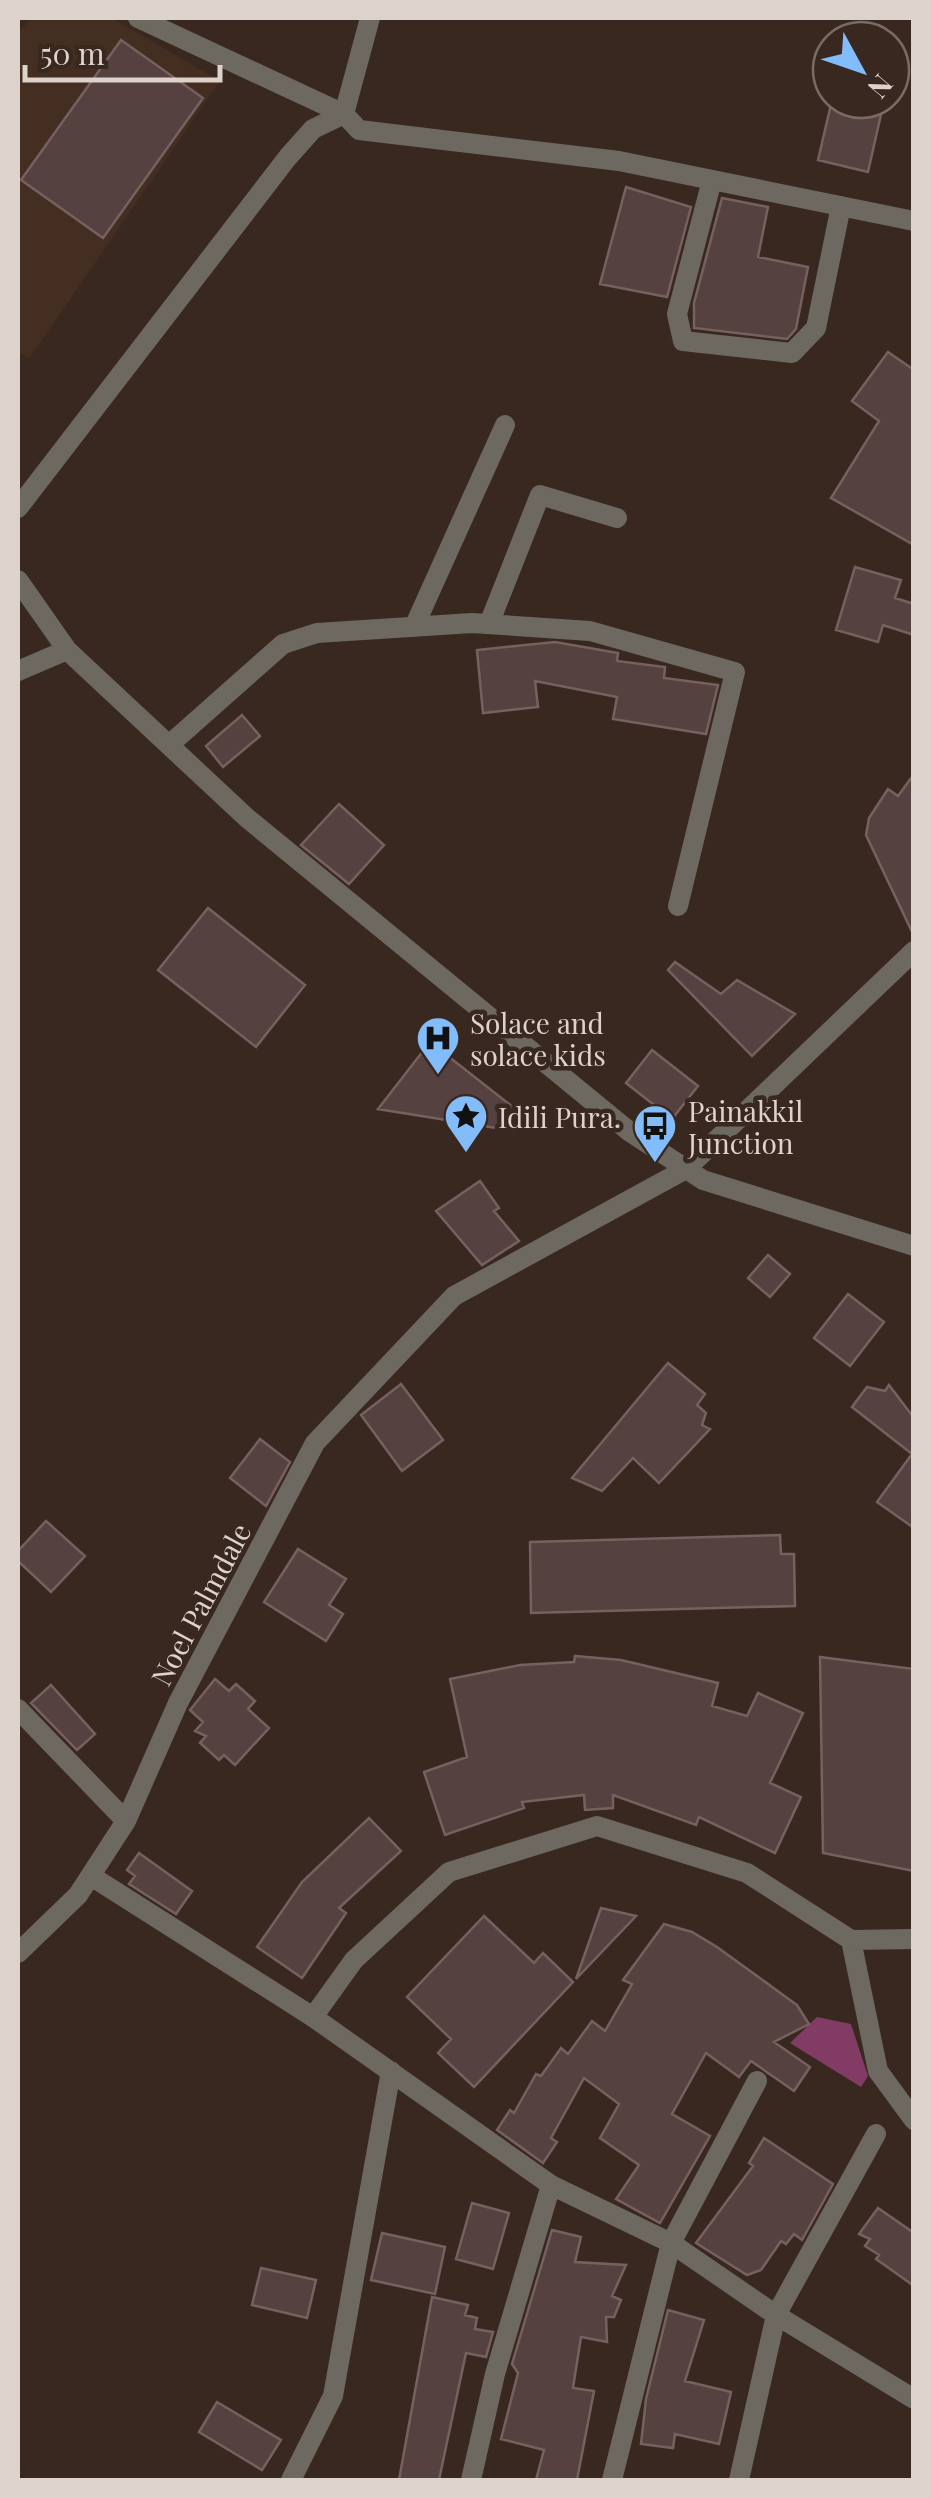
<svg xmlns="http://www.w3.org/2000/svg" width="931" height="2498" viewBox="0 0 931 2498" font-family="'Playfair Display',serif">
	<style>
		.built { fill: #442d21 }
		.water { fill: #813b64 }
		.building { fill: #564141; stroke: #766060; stroke-width: 2.5 }
		.lines { fill: none; stroke-linecap: round; stroke-linejoin: round }
		.street { stroke: #6d6961; stroke-width: 20 }
		.labels { text-anchor: middle; dominant-baseline: central; stroke-width: 9; stroke-linejoin: round; paint-order: stroke }
		.poi-label { font-size: 28px; fill: #ddd2cc; stroke: #38281f; text-anchor: start }
		.street-label { font-size: 28px; fill: #ddd2cc; stroke: #38281f }
	</style>
	<rect width="100%" height="100%" fill="#38281f"/>
	<!-- built -->
	<path class="built" d="M33,18h79l108,63 -191,278 -11,-7v-320z"/>
	<!-- water -->
	<path class="water" d="M817,2017l34,7 17,52 -7,11 -71,-44z"/>
	<!-- building -->
	<path class="building" d="M121,40l82,58 -100,140 -82,-58z
		M832,100l50,10 -14,62 -50,-12z
		M626,187l65,20 -24,90 -67,-13z
		M722,198l46,9 -10,50 50,10 -12,62 -9,10 -93,-11v-25z
		M888,352l26,18v175l-83,-47 48,-77 -27,-20z
		M855,567l46,13 -6,18 19,6v31l-31,-10 -5,17 -42,-12z
		M555,642l63,11 -1,8 48,6 -1,11 54,7 -12,49 -93,-15 4,-22 -82,-16 3,26 -55,6 -6,-63z
		M242,715l18,21 -37,31 -17,-21z
		M914,774v162l-48,-101 3,-17 19,-29 10,7z
		M339,804l45,41 -35,39 -48,-39z
		M208,908l97,77 -49,62 -98,-77z
		M675,962l46,32 16,-14 58,34 -43,42 -84,-86z
		M430,1042l88,69 -4,20 -136,-22z
		M652,1050l46,36 -26,33 -46,-36z
		M480,1181l19,27 -5,3 25,30 -37,24 -46,-54z
		M768,1255l22,19 -20,23 -22,-19z
		M848,1294l36,28 -34,44 -36,-28z
		M668,1363l37,31 -8,11 9,8 -4,12 8,4 -51,54 -26,-25 -31,33 -30,-13z
		M401,1384l42,56 -41,31 -41,-56z
		M889,1385l25,33v110l-37,-26 35,-48 -60,-47 15,-20 18,4z
		M260,1439l30,23 -24,44 -36,-28z
		M46,1521l39,35 -34,36 -33,-31v-10z
		M780,1535l1,19h13l1,52 -264,7 -1,-71z
		M298,1549l48,30 -17,26 14,9 -17,27 -62,-39z
		M575,1656l46,4 97,23 -6,23 35,10 11,-23 45,20 -33,70 31,14 -26,56 -76,-36 -3,8 -83,-30v13l-28,2 -1,-15 -62,7 2,6 -79,27 -21,-63 43,-15 -17,-78 70,-14 54,-3z
		M820,1657l94,12v202l-91,-18z
		M215,1679l14,12 7,-7 19,17 -7,8 21,19 -34,37 -11,-10 -5,5 -19,-17 6,-7 -11,-5 8,-9 -13,-12z
		M51,1685l44,49 -18,16 -46,-47z
		M369,1818l32,33 -62,57 7,5 -44,65 -45,-31 45,-65z
		M139,1853l53,38 -16,23 -47,-30 6,-8 -8,-6z
		M601,1908l35,8 -60,63z
		M484,1916l50,47 9,-10 30,29 -99,105 -36,-34 13,-14 -44,-42z
		M664,1924l28,8 25,15 80,58 12,19 -35,18 36,25 -16,24 -43,-30 -12,16 -33,-24 -34,61 38,22 -50,87 -44,-24 23,-34 -39,-27 19,-34 -35,-26 -33,60 6,4 -14,21 -46,-33 13,-20 4,3 22,-39 5,2 20,-28 7,6 24,-33 13,10 27,-47 -9,-4z
		M764,2138l69,46 -31,56 -8,-6 -8,10 -5,-3 -20,29 -14,5 -51,-32 57,-77 -4,-3z
		M472,2203l37,10 -16,56 -37,-10z
		M878,2208l36,25v53l-38,-27 3,-4 -14,-9 5,-7 -11,-5z
		M552,2230l29,7 -6,25 51,3 -14,31 9,4 -7,17h-8l1,25 -26,-5 -8,51 21,3 -17,89h-41l8,-30 -43,-11 17,-66 -6,-9z
		M382,2233l63,14 -10,47 -64,-14z
		M261,2268l55,12 -9,38 -55,-13z
		M432,2297l36,8 -3,10 12,3 -2,11 18,3 -7,25 -20,-4 -27,127h-40z
		M668,2310l36,10 -19,61 46,11 -12,52 -44,-10 -2,14 -32,-4 5,-45z
		M217,2402l64,38 -19,30 -63,-38z"/>
	<g class="lines">
		<!-- street -->
		<path class="street" d="M138,18l206,96 15,16 260,31 295,60
			M712,180l-35,134 6,27 109,12 24,-25 25,-122
			M18,508l270,-351 25,-28 31,-15 26,-96
			M18,580l49,70 180,168 383,314 73,48 211,66
			M489,624l51,-129 77,23
			M414,627l91,-202
			M18,671l49,-21
			M169,745l114,-101 34,-11 155,-10 118,8 145,41 -57,234
			M18,1709l108,112
			M91,1876l222,141 238,168 120,58 105,72 138,84
			M851,1940l27,131 36,49
			M18,1953l60,-58 48,-74 52,-118 137,-260 139,-147 232,-127 228,-218
			M313,2017l41,-57 95,-88 148,-46 150,47 104,67 63,-1
			M291,2480l42,-84 58,-325
			M471,2480l24,-106 56,-189
			M612,2480l59,-237 86,-162
			M739,2480l37,-165 100,-181"/>
	</g>
	<!-- icons -->
	<defs>
		<g id="hospital-pin" transform="scale(2.25)"><path d="M0 17L-7.5 6A9.5 9.5 0 1 1 7.5 6Z" fill="#83bcfb" stroke="#38281f"/><path d="M-5-5h3v3.5h4V-5h3V5h-3V1.5h-4V5h-3Z" fill="#111"/></g>
		<g id="sight-pin" transform="scale(2.25)"><path d="M0 17L-7.5 6A9.5 9.5 0 1 1 7.5 6Z" fill="#83bcfb" stroke="#38281f"/><path d="M0-6L1.8-2.2L6-1.7L2.9 1.2L3.7 5.4L0 3.3L-3.7 5.4L-2.9 1.2L-6-1.7L-1.8-2.2Z" fill="#111"/></g>
		<g id="bus-pin" transform="scale(2.25)"><path d="M0 17L-7.5 6A9.5 9.5 0 1 1 7.5 6Z" fill="#83bcfb" stroke="#38281f"/><path d="M-5-6H5V4H4V6H2V4H-2V6H-4V4H-5ZM-3.5-4V0h7V-4ZM-3.5 1.2v1.5H-2V1.2ZM2 1.2v1.5H3.5V1.2Z" fill="#111"/></g>
	</defs>
	<g fill-rule="evenodd">
		<use href="#hospital-pin" x="438" y="1038"/>
		<use href="#sight-pin" x="466" y="1116"/>
		<use href="#bus-pin" x="655" y="1126"/>
	</g>
	<g class="labels">
		<!-- poi labels -->
		<g class="poi-label">
			<text x="470" y="1022">Solace and<tspan x="470" dy="32">solace kids</tspan></text>
			<text x="688" y="1110">Painakkil<tspan x="688" dy="32">Junction</tspan></text>
			<text x="498" y="1116">Idili Pura.</text>
		</g>
		<!-- street labels -->
		<g class="street-label">
			<text transform="translate(200 1604) rotate(-62)">Noel Palmdale</text>
		</g>
	</g>
	<!-- border -->
	<rect width="931" height="2498" fill="none" stroke="#ddd2cc" stroke-width="40"/>
	<!-- north arrow -->
	<g transform="translate(861 70) rotate(130)"><circle r="48" fill="#38281f" stroke="#7a6c64" stroke-width="2.5"/>
	<path d="M0-8L18 38L0 25L-18 38Z" fill="#83bcfb"/>
	<text y="-15" font-size="28" font-weight="bold" text-anchor="middle" fill="#ddd2cc">N</text>
	</g>
	<!-- scale -->
	<path d="M25 65v15h195v-15" fill="none" stroke="#ddd2cc" stroke-width="5"/>
	<text x="40" y="65" font-size="30" fill="#ddd2cc" stroke="#38281f" stroke-width="8" paint-order="stroke">50 m</text>
</svg>
